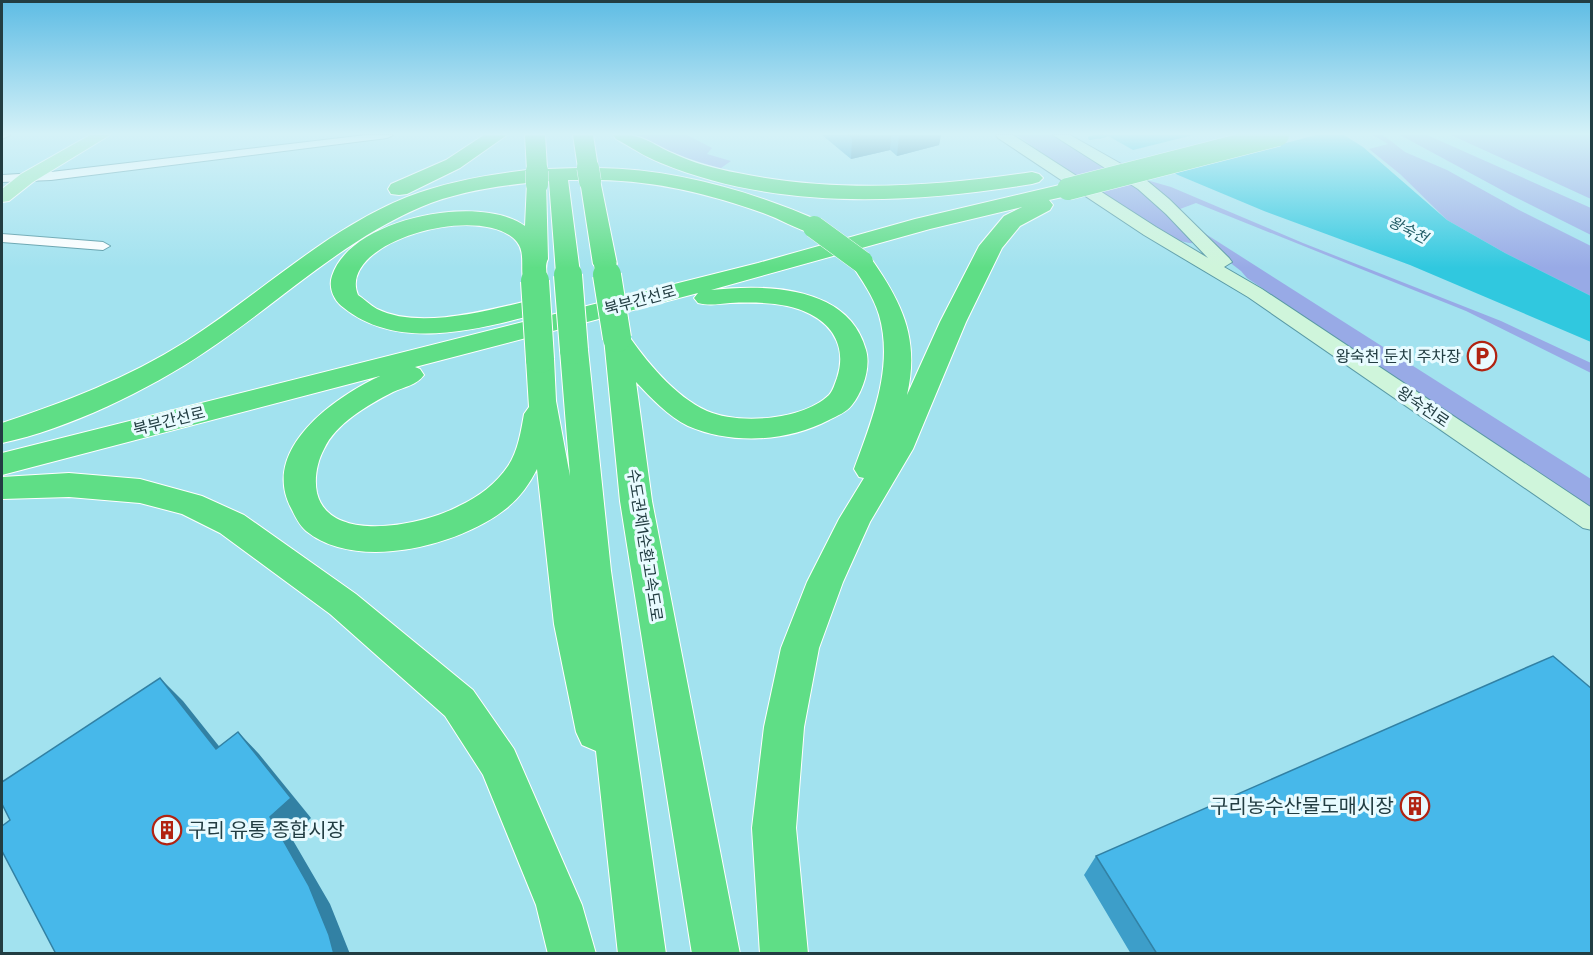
<svg xmlns="http://www.w3.org/2000/svg" width="1593" height="955" viewBox="0 0 1593 955" font-family="Rubik,'Noto Sans KR',sans-serif">
	<style>
		.green { fill: #98aae6 }
		.water { fill: #30c8df }
		.pier { fill: #a2e2ef }
		.lines { fill: none; stroke-linecap: round; stroke-linejoin: round }
		.stream { stroke: #30c8df; stroke-width: 4 }
		.street-casing { stroke: #5999a5; stroke-width: 2 }
		.secondary-casing { stroke: #5999a5; stroke-width: 2 }
		.primary-casing { stroke: #fff; stroke-width: 2 }
		.highway-casing { stroke: #fff; stroke-width: 2 }
		.street { fill: #fff; fill-rule: evenodd }
		.secondary { fill: #cff5db; fill-rule: evenodd }
		.primary { fill: #9febb6; fill-rule: evenodd }
		.highway { fill: #5fde86; fill-rule: evenodd }
		.highway-bridge-far1-casing { stroke: #fff; stroke-width: 23; stroke-linecap: butt }
		.highway-bridge-casing { stroke: #fff; stroke-width: 30; stroke-linecap: butt }
		.highway-bridge-far1 { stroke: #5fde86; stroke-width: 22 }
		.highway-bridge { stroke: #5fde86; stroke-width: 28 }
		.wall { fill: #3d9ec9 }
		.shaded-wall { fill: #3281a4 }
		.building { fill: #47b8ea; stroke: #3281a4; stroke-width: 1.5 }
		.labels { text-anchor: middle; dominant-baseline: central; stroke-width: 6; stroke-linejoin: round; paint-order: stroke }
		.far-water-label { font-size: 15px; font-style: italic; fill: #245e68; stroke: #e8fbff }
		.street-label { font-size: 16px; fill: #223d42; stroke: #e8fbff }
		.poi-label { font-size: 16px; fill: #223d42; stroke: #e8fbff; text-anchor: end }
		.near-poi-label { font-size: 20px; fill: #223d42; stroke: #e8fbff; text-anchor: end }
	</style>
	<rect width="100%" height="100%" fill="#a2e2ef"/>
	<!-- green -->
	<path class="green" d="M635,135h52l25,13 -5,6 24,7 -10,7c-30,-7 -58,-19 -86,-33z
		M1017,135h37l102,64 25,24 12,20c-25,4 -149,-89 -176,-108z
		M1373,135h10l22,17 42,18 72,40 72,36v50l-86,-43 -58,-33 -47,-46 -31,-25 19,-5z
		M1400,135h27l164,73v27l-82,-41z
		M1451,135h140v64z
		M1150,181l21,6 132,56 198,78 90,42v10l-125,-62 -270,-108 -16,6 -25,-19 -13,-7z
		M1201,231l390,248v29l-344,-230 -6,-7 -17,-13z"/>
	<!-- water -->
	<path class="water" d="M1092,135h252l19,12 84,73 58,33 86,43v46l-181,-77 -146,-54 -86,-36 -70,-39 -8,3z"/>
	<!-- pier -->
	<path class="pier" d="M1193,135h123l-145,39 -42,-23z"/>
	<g class="lines">
		<!-- stream -->
		<path class="stream" d="M1090,138l16,-3"/>
		<!-- street casing -->
		<g class="street-casing">
			<path id="street" d="M2,135h8l-8,4z
				M366,135h27l-6,3 -336,42 -49,2 1,-7 48,-3z
				M2,234l101,8 7,4 -7,4 -101,-8z"/>
		</g>
		<!-- secondary casing -->
		<g class="secondary-casing">
			<path id="secondary" d="M996,135h17l143,92 52,31 -42,-44 -28,-25 -85,-54h17l69,39 30,25 60,59 3,4 -8,5 38,22 330,219v22l-9,-2 -335,-231 -104,-62 -146,-97z"/>
		</g>
		<!-- primary casing -->
		<g class="primary-casing">
			<path id="primary" d="M90,135h20l-77,47 -24,19 -7,1v-13l19,-15z"/>
		</g>
		<!-- highway casing -->
		<g class="highway-casing">
			<path id="highway" d="M484,135h23l-47,33 -53,26 -8,1 -8,-1 -3,-5 3,-5 55,-24z
				M525,135h20l2,34 31,-1 -5,-33h20l5,33c78,1 153,23 224,54l3,5 -3,5 -8,2c-18,-5 -34,-15 -51,-21 -53,-19 -107,-32 -163,-33l17,84 -4,5 -8,2 -8,-2 -4,-5 -13,-84h-12l12,93 -3,5 -9,2 -9,-2 -3,-5 -7,-92 -3,1 2,77c-5,9 2,18 -4,27l-9,2 -9,-2c-8,-12 1,-32 -9,-44 -33,-41 -181,-1 -159,53 6,4 12,10 19,14 42,21 111,1 155,-9l9,3 4,5 -4,5c-62,16 -142,39 -197,-5 -10,-7 -16,-20 -12,-32 18,-58 148,-83 193,-50l2,-43c-36,4 -73,10 -106,24 -80,34 -145,98 -216,145 -56,38 -137,77 -203,91v-20c63,-21 126,-45 183,-81 74,-47 140,-112 222,-145 38,-15 79,-22 120,-27z
				M613,135c29,-2 35,7 59,18 21,10 44,16 66,20 97,20 196,14 294,-1l7,2 4,4 -4,4 -7,2c-123,20 -254,27 -371,-21 -16,-6 -30,-16 -45,-24z
				M1068,183l8,1 3,5 -3,5 -27,6 4,5 -3,5 -30,16 -18,22 -36,74 -53,127 -43,73 -27,60 -24,66 -15,79 -8,101 12,126h-48l-8,-126 12,-101 17,-79 26,-66 32,-63 25,-41 -5,-1 -5,-8c18,-49 40,-102 25,-154 -6,-20 -18,-36 -29,-53l4,-5 8,-2 8,2c32,45 50,82 37,138l33,-73 39,-76 25,-30 18,-9 -92,22 -219,61c54,-6 138,-5 155,60 5,17 -3,41 -14,55 -5,7 -15,11 -23,15 -42,22 -97,25 -141,6 -20,-10 -37,-28 -52,-44l16,119 88,453h-48l-72,-453 -16,-163 4,-6 9,-2 9,2c20,29 48,64 81,79 32,14 96,9 122,-16 4,-4 6,-12 8,-17 9,-27 -1,-51 -27,-64 -23,-12 -54,-12 -80,-11 -11,1 -21,3 -32,0l-4,-5 4,-5 -283,74 5,2 4,6c-7,10 -20,12 -31,17 -25,13 -57,31 -69,57 -7,13 -10,30 -7,44 13,53 109,31 142,13 19,-9 37,-22 49,-40 10,-15 13,-35 16,-52l5,-7 -3,-48 4,-6 10,-3 10,3 4,6 2,42 14,75 -10,-126 4,-6 10,-2 10,2 4,6 23,221 55,383h-48l-22,-203 -14,-6 -6,-13 -22,-108 -17,-155c-8,16 -19,31 -34,42 -46,35 -147,61 -197,20 -7,-6 -11,-15 -15,-23 -31,-59 44,-111 89,-132l-378,99v-22l756,-190 157,-44z
				M69,473l71,6 62,17 42,19 112,79 117,96 41,59 68,156 14,49h-48l-12,-49 -53,-130 -38,-59 -115,-102 -110,-81 -38,-19 -42,-11 -71,-6 -67,2v-22z"/>
		</g>
		<!-- street -->
		<use href="#street" class="street"/>
		<!-- secondary -->
		<use href="#secondary" class="secondary"/>
		<!-- primary -->
		<use href="#primary" class="primary"/>
		<!-- highway -->
		<use href="#highway" class="highway"/>
		<!-- highway-bridge-far1 casing -->
		<g class="highway-bridge-far1-casing">
			<path id="highway-bridge-far1" d="M588,168l2,13
				M537,171v13
				M1068,189l210,-54
				M814,227l48,35
				M605,264l2,13
				M568,273v4"/>
		</g>
		<!-- highway-bridge casing -->
		<g class="highway-bridge-casing">
			<path id="highway-bridge" d="M568,275l6,75
				M607,275l10,63
				M535,281l5,78"/>
		</g>
		<!-- highway-bridge-far1 -->
		<use href="#highway-bridge-far1" class="highway-bridge-far1"/>
		<!-- highway-bridge -->
		<use href="#highway-bridge" class="highway-bridge"/>
	</g>
	<!-- wall -->
	<path class="wall" d="M822,135h119l-2,10 -42,11 -7,-6 -39,9z
		M1096,856l496,98h-461l-47,-79z"/>
	<!-- shaded-wall -->
	<path class="shaded-wall" d="M862,135h29l-1,15 -39,9 1,-22z
		M899,135h42l-2,10 -42,11z
		M160,678l23,23 55,69 -22,-21z
		M238,732l21,22 52,64 -20,19 39,67 20,50h-16l-64,-137z"/>
	<!-- building -->
	<path class="building" d="M849,135h13l-10,2z
		M1553,656l39,33v265h-435l-61,-98z
		M160,678l56,71 22,-17 53,66 -21,19 39,69 20,49 5,19h-278l-54,-103v-25l8,-6 -8,-16v-22z"/>
	<!-- sky -->
	<linearGradient id="sky" x2="0" y2="1"><stop stop-color="#5ebce4"/><stop offset="0.5" stop-color="#d5f2f8"/><stop offset="1" stop-color="#d5f2f8" stop-opacity="0"/></linearGradient>
	<rect width="1593" height="268" fill="url(#sky)"/>
	<!-- icons -->
	<defs>
		<g id="parking-ring" transform="scale(1.5)"><circle r="9.5" fill="#e8fbff" stroke="#b12311" stroke-width="1.5"/><path d="M-3.5-5.5H1a3.5 3.5 0 0 1 0 7H-1V5.5H-3.5ZM-1-3.4V-.6H.8a1.4 1.4 0 0 0 0-2.8Z" fill="#b12311"/></g>
		<g id="building-ring" transform="scale(1.5)"><circle r="9.5" fill="#e8fbff" stroke="#b12311" stroke-width="1.5"/><path d="M-4-6H4V6H1V3H-1V6H-4ZM-2.5-4.3h1.7v1.8h-1.7ZM.8-4.3h1.7v1.8H.8ZM-2.5-1h1.7V.8h-1.7ZM.8-1h1.7V.8H.8Z" fill="#b12311"/></g>
	</defs>
	<g fill-rule="evenodd">
		<use href="#parking-ring" x="1482" y="356"/>
		<use href="#building-ring" x="1415" y="806"/>
		<use href="#building-ring" x="167" y="830"/>
	</g>
	<g class="labels">
		<!-- far-water labels -->
		<g class="far-water-label">
			<text transform="translate(1408 230) rotate(27)">왕숙천</text>
		</g>
		<!-- street labels -->
		<g class="street-label">
			<text transform="translate(640 300) rotate(-15)">북부간선로</text>
			<text transform="translate(1423 407) rotate(34)">왕숙천로</text>
			<text transform="translate(169 421) rotate(-14)">북부간선로</text>
			<text transform="translate(645 545) rotate(81)">수도권제1순환고속도로</text>
		</g>
		<!-- poi labels -->
		<g class="poi-label">
			<text x="1461" y="356">왕숙천 둔치 주차장</text>
		</g>
		<!-- near-poi labels -->
		<g class="near-poi-label">
			<text x="1394" y="806">구리농수산물도매시장</text>
			<text x="188" y="830" text-anchor="start">구리 유통 종합시장</text>
		</g>
	</g>
	<!-- border -->
	<rect width="1593" height="955" fill="none" stroke="#223d42" stroke-width="6"/>
</svg>
